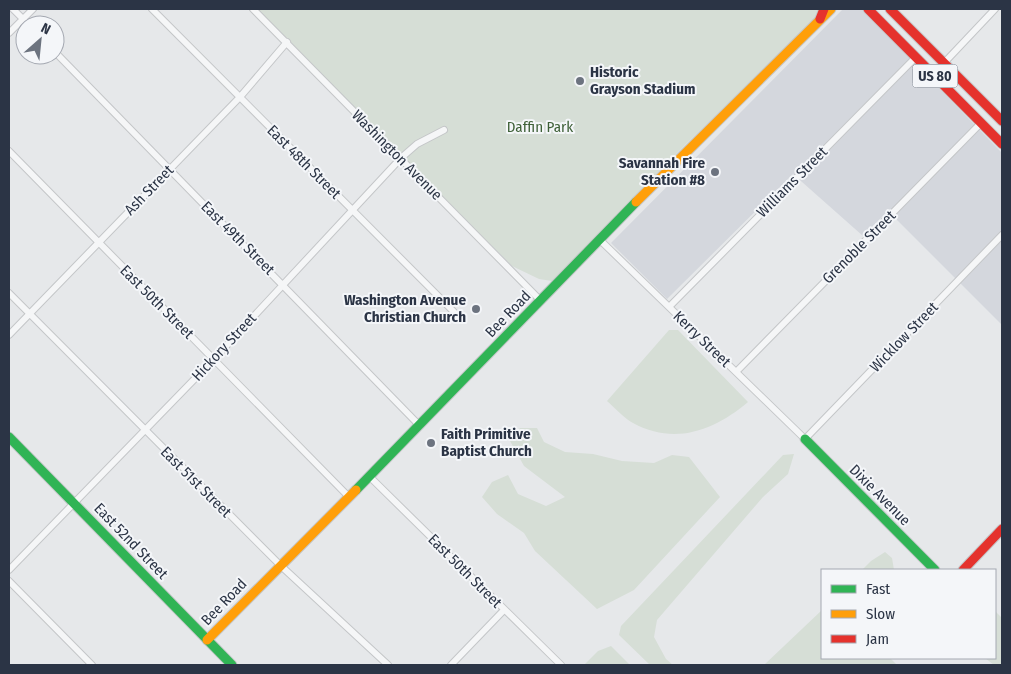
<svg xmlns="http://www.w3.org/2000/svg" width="1011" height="674" viewBox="0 0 1011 674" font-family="'Fira Sans Condensed',sans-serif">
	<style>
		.built { fill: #d4d7dd }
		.green { fill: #d6ded6 }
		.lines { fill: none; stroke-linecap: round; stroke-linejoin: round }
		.street-casing { stroke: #c4c6c8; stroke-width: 8 }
		.fast-casing { stroke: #c4c6c8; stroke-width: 11 }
		.slow-casing { stroke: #c4c6c8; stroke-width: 11 }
		.jam-casing { stroke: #c4c6c8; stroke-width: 11 }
		.street { stroke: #f5f6f7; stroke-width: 6 }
		.fast { stroke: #30b455; stroke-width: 9 }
		.slow { stroke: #ff9f0a; stroke-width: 9 }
		.jam { stroke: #e5322d; stroke-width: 9 }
		.poi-dot { fill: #6c737f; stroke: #f4f6f9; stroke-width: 2 }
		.labels { text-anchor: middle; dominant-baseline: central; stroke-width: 4; stroke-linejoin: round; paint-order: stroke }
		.shield { fill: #f4f6f9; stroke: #676e7b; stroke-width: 1 }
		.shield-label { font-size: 14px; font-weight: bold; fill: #2b3445 }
		.poi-label { font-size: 15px; font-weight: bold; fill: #2b3445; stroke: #f4f6f9; text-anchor: start }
		.park-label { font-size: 15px; fill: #3f6138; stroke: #f4f6f9 }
		.street-label { font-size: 15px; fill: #2b3445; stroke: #f4f6f9 }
	</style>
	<rect width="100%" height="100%" fill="#e6e8ea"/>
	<!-- built -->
	<path class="built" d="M843,9h19l140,144v172l-114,-114 -25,25 -70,-62 -126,125 -56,-56z"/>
	<!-- green -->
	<path class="green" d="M257,9h564l-14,19 -121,116 -134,137 -13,-2 -27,-13z
		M669,330h9l70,72c-33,28 -73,44 -115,21 -9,-5 -18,-15 -26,-22z
		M520,428h17l7,14 21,10 28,2 29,7 32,2 18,-8 17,2 31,40 -86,93 -37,19 -62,-58 -11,-18 -27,-19 -15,-17 10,-15 16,-7 10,19 28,12 19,-9 -41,-31 -14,-25z
		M794,454l-6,20 -25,23 -106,123 -3,17 12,22 7,6h-23l-31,-30 2,-9 162,-171z
		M885,552l7,6 2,12h-32l9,-9z
		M822,610v48h68l7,7h-133z
		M995,611l7,7v47h-8l-9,-7h10z
		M611,646l19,19h-46l14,-14z"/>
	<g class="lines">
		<!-- street casing -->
		<g class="street-casing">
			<path id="street" d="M13,9l16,16
				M152,9l305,306
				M253,9l288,292
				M9,33l24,-24
				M55,52l365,374
				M944,63l51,-54
				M9,151l339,345
				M600,240l205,199 197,-204
				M9,293l271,272 108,100
				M669,307l247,-250
				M9,335l231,-238 47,-55
				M736,372l245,-249
				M370,477l191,188
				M9,570l205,-211 187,-201 16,-14 27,-14
				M9,581l83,84
				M451,665l53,-55"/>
		</g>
		<!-- fast casing -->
		<g class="fast-casing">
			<path id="fast" d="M9,437l223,228
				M805,439l130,131
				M356,490l280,-288"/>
		</g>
		<!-- slow casing -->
		<g class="slow-casing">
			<path id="slow" d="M636,202l195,-193
				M207,640l149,-150"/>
		</g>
		<!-- jam casing -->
		<g class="jam-casing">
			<path id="jam" d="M868,9l134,135
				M890,9l112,112
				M820,19l4,-10
				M963,570l39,-41"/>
		</g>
		<!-- street -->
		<use href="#street" class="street"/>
		<!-- fast -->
		<use href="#fast" class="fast"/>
		<!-- slow -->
		<use href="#slow" class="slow"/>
		<!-- jam -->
		<use href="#jam" class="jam"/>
	</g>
	<!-- markers -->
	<g class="poi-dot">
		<circle cx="580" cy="81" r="5"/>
		<circle cx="715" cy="172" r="5"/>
		<circle cx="476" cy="309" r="5"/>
		<circle cx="431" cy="443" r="5"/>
	</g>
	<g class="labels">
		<!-- shield labels -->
		<rect class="shield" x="912.5" y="64.5" width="45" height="23" rx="4"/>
		<g class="shield-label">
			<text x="935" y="76">US 80</text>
		</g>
		<!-- poi labels -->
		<g class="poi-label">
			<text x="590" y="72">Historic<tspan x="590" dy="17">Grayson Stadium</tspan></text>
			<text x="705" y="163" text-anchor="end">Savannah Fire<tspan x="705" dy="17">Station #8</tspan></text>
			<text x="466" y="300" text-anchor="end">Washington Avenue<tspan x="466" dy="17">Christian Church</tspan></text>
			<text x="441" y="434">Faith Primitive<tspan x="441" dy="17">Baptist Church</tspan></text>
		</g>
		<!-- park labels -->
		<g class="park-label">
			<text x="540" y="127">Daffin Park</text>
		</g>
		<!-- street labels -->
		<g class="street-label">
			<text transform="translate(397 155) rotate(45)">Washington Avenue</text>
			<text transform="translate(304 162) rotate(45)">East 48th Street</text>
			<text transform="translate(792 182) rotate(-45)">Williams Street</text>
			<text transform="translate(149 190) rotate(-46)">Ash Street</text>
			<text transform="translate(238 238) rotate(45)">East 49th Street</text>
			<text transform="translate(859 247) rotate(-45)">Grenoble Street</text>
			<text transform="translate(157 302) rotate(45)">East 50th Street</text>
			<text transform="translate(508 314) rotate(-46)">Bee Road</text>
			<text transform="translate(904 337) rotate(-46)">Wicklow Street</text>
			<text transform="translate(702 339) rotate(44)">Kerry Street</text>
			<text transform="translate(224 347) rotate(-47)">Hickory Street</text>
			<text transform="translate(196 482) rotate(45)">East 51st Street</text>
			<text transform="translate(880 495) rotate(45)">Dixie Avenue</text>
			<text transform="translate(131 541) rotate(46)">East 52nd Street</text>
			<text transform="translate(465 571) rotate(45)">East 50th Street</text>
			<text transform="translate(224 602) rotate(-46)">Bee Road</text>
		</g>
	</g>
	<!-- border -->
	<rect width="1011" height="674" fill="none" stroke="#2b3445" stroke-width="20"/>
	<!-- legend -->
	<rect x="821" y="569" width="175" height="90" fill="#f4f6f9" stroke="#a4a8b1"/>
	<rect x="831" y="585" width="25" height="8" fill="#30b455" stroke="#a4a8b1"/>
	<text x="866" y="594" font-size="15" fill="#2b3445">Fast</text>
	<rect x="831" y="610" width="25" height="8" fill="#ff9f0a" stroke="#a4a8b1"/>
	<text x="866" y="619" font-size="15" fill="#2b3445">Slow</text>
	<rect x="831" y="635" width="25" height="8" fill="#e5322d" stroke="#a4a8b1"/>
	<text x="866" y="644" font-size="15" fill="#2b3445">Jam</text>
	<!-- north arrow -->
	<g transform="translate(40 40) rotate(27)"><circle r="24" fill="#f4f6f9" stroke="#a4a8b1"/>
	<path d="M0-4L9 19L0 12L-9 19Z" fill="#6c737f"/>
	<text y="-8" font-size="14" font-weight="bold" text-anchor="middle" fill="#2b3445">N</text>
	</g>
</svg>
